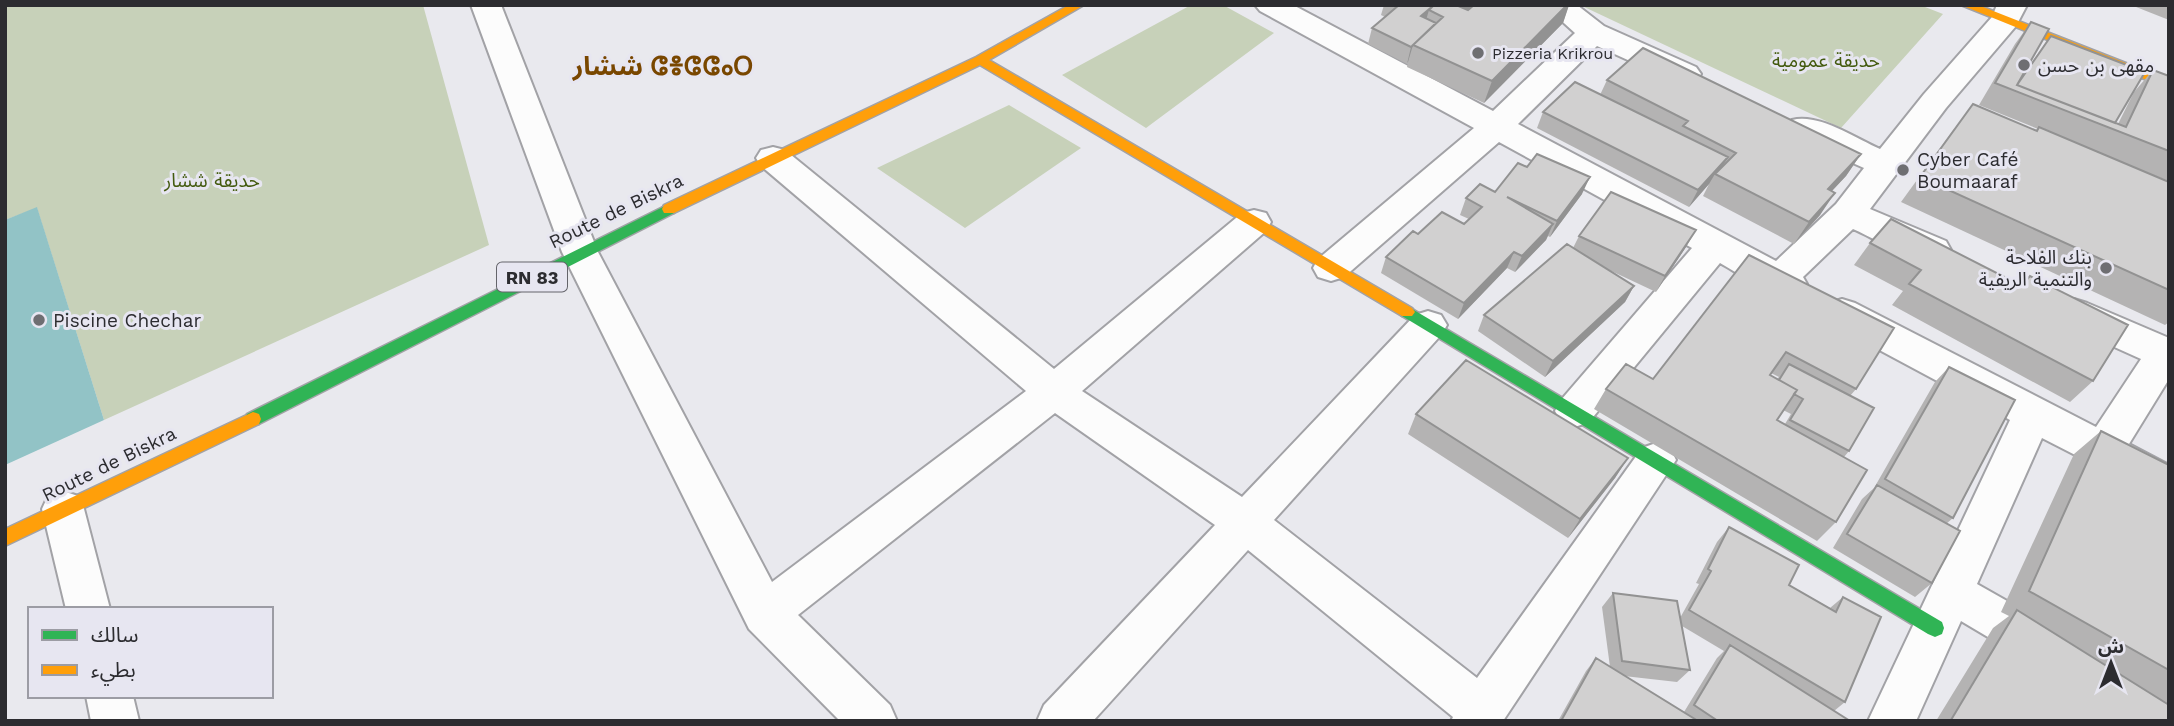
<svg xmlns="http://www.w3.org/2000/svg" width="2174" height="726" viewBox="0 0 2174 726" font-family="'Work Sans','Noto Sans Arabic','Noto Sans Tifinagh',sans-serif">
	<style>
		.green { fill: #c7d1b9 }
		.water { fill: #92c3c6 }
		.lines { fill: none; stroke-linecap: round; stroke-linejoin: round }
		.street-casing { stroke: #a2a2a6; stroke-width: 4 }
		.fast-casing { stroke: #a2a2a6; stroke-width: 3 }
		.slow-casing { stroke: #a2a2a6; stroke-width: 3 }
		.street { fill: #fcfcfc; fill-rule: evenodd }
		.fast { fill: #30b455; fill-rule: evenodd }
		.slow { fill: #ff9f0a; fill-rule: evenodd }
		.wall { fill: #b4b3b3; fill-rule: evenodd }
		.shaded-wall { fill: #929292 }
		.building { fill: #d1d0d0; stroke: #929292; stroke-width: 2 }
		.poi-dot { fill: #6e6e72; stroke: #e7e6f1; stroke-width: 2.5 }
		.labels { text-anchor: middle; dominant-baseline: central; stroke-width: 6; stroke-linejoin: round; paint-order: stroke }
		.far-poi-label { font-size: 16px; fill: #2c2c30; stroke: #e7e6f1; text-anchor: start }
		.shield { fill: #e7e6f1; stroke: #64646a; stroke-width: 2 }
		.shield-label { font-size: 18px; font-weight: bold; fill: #2c2c30 }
		.park-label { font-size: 19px; fill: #435a0f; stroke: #e7e6f1 }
		.poi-label { font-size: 19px; fill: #2c2c30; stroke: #e7e6f1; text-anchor: start }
		.street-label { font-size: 19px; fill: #2c2c30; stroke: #e7e6f1 }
		.district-label { font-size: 26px; font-weight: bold; fill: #794700; stroke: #e7e6f1 }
	</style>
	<rect width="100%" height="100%" fill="#e9e9ee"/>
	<!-- green -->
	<path class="green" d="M5,5h418l66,240 -385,175 -67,-212 -32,12z
		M1191,5h32l51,28 -128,95 -84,-53z
		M1580,5h340l23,9 -102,114z
		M1009,105l72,43 -116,80 -88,-60z"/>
	<!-- water -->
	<path class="water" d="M37,207l67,213 -99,45v-245z"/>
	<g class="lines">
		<!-- street casing -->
		<g class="street-casing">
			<path id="street" d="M471,5h30l97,247 174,330 254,-191 -265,-225 -5,-8 5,-8 12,-3 12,3 269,219 188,-156 12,-3 12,3 5,9 -5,9 -184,160 160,106 173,-182 13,-4 13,4 6,10 -6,10 -167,185 203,158 165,-230 14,-5 14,5 6,12 -173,261h-52l2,-4 -205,-167 -155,171h-56l7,-16 171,-180 -160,-112 -257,202 92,90 7,16h-57l-91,-92 -187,-377z
				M1255,5h38l200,106 82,-78 -31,-28h33l27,21 92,41 5,7 -5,7 -11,3 -11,-3 -77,-35 -79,78 258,137 60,-57 28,-36 -72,-32 -4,-8 4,-8c27,-7 63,18 88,29l44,-55 68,-77 5,-12h30l-11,21 -70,82 -76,101 76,32 5,9 -5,9c-26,8 -68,-19 -93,-30l-50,48 4,7 -5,10c-27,8 -58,-18 -82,-31l-131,159 -14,5 -14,-5 -6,-11 6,-11 131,-152 -193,-106 -155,135 -13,4 -13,-4 -5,-9 5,-9 156,-131 -214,-117z
				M1842,299l13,4 241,124 45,-68 -80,-36 -6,-10 6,-10 13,-4 13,4 82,35v41l-40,65 40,21v38l-127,-65 -65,146 85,48 7,15 -7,15 -16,6 -16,-6 -69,-41 -45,100h-48l142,-301 -181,-97 -6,-10 6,-10z
				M63,491l15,5 6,13 26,100h-44l-24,-100 6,-13z
				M86,696h47l6,25h-48z"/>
		</g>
		<!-- fast casing -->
		<g class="fast-casing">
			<path id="fast" d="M669,204l5,1 2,4 -2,4 -415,211h-12l-2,-5 2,-5z
				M1407,306l535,316 2,6 -2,6 -7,3 -7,-3 -526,-318 -3,-4 3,-4z"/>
		</g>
		<!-- slow casing -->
		<g class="slow-casing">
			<path id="slow" d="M1069,5h15l-95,55 423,248 3,4 -3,4h-10l-422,-251 -306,148h-10l-2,-4 2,-4 312,-148z
				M1961,5h17l191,75v9z
				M253,412l6,2 2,5 -2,5 -254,122v-17z"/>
		</g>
		<!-- street -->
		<use href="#street" class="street"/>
		<!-- fast -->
		<use href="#fast" class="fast"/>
		<!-- slow -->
		<use href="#slow" class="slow"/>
	</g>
	<!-- wall -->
	<path class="wall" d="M1384,5h185l-6,18 -79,80 -77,-36 1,-5 -1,2 -39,-20 4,-16 13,-11 -4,-2z
		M2131,5h38v15z
		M2031,22l-10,55 30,-41 64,87 3,1 16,-32 19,-22 16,6v105l-39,-15 39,16v140l-4,3 -264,-123 53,-73 83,2 1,-2 -59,-24 36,-61z
		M1607,80l254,74 -15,22 -14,15 -12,24 -26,29 -91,-48 6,-12 -20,23 -152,-79 6,-16 57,-17z
		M1495,192l87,2 -32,43 -2,-1 -2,4 -31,32 -8,-4 -49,51 -77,-46 5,-16 32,-23 46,-10 5,-5 -9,-4 6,-17z
		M1579,236l107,11 -30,45 -49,-23 27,17 -9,16 -80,75 -67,-46 6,-16 89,-67z
		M1870,243l151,42 9,-9 63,105 -23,21 -178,-97 11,-14 -49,-26z
		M1894,328l-38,61 -6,7 -1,55 -5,6 -8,65 -19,19 -223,-132 12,-20zM1771,373l8,4 -2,2 -7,-4zM1783,410l8,4 -6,10 -8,-4z
		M1949,367l4,151 -7,6 -14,59 -17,14 -82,-49 29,-49 12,-11 61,-106z
		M1416,414l212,44 -13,20 -47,60 -160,-104z
		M2101,431l68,34v256h-233l57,-93 16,-12 -8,-4 73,-158z
		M1729,527l60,58 41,23 13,-11 2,105 -11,9 16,10h-292l28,-50 10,-13 14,9 -8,-60 11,-14 67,25 19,-34 -3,-1 21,-41zM1682,626l42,25 -7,7 -33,54 -60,-36 53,6 13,-12z"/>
	<!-- shaded-wall -->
	<path class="shaded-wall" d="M1465,5h14l-26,22 5,-16z
		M1567,5h2l-6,18 -79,80 8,-22z
		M1429,10l-5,17 -3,-11z
		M1413,45l-5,17 -1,2 4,-17z
		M1861,154l-15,22 -33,35 15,-22z
		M1728,157l-10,17h-3l-6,10 -20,23 9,-17z
		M1590,177l-8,17 -32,43 7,-16z
		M1835,193l-15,22 -26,29 15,-22z
		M1553,224l-7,16 -31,32 7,-16z
		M1696,230l-10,17 -30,45 9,-16z
		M1514,252l-7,16 -49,51 6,-16z
		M1634,286l-9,16 -80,75 8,-16z
		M1628,458l-13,20 -47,60 12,-19z"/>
	<!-- building -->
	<path class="building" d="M1399,5h35l-13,11 15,7 -25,24 -39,-19z
		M1434,5h22l12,5 6,-5h93l-75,76 -79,-36 30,-28 -14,-7z
		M2031,22l18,7 -32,56 109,42 27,-57 16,6v75l-174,-68z
		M2051,36l94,36 -30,51 -98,-38z
		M1643,48l218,106 -33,35 7,4 -26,29 -94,-48 21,-21 -53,-27 5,-5 -81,-41z
		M1575,82l153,75 -30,33 -155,-78z
		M1973,104l64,27 2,-4 130,55v108l-249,-113z
		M1537,154l53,23 -33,44 -50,-24 46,27 -31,32 -8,-4 -50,51 -78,-46 27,-26 5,3 24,-22 22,12 18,-17 -16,-9 14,-14 15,8 23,-29 9,4z
		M1611,192l85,38 -31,46 -86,-40z
		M1891,219l131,67 8,-10 98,49 -35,56 -184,-97 12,-14 -51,-27z
		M1567,244l67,42 -81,75 -69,-46z
		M1749,255l145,73 -38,61 -70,-37 -16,23 27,15 -20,30 90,50 -31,52 -230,-133 20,-25 27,15z
		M1466,360l162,98 -48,61 -164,-105z
		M1789,364l85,44 -25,43 -59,-31 13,-21 -9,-5 3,-4 -18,-10z
		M1949,367l66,33 -62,118 -68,-39z
		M2101,431l68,34v205l-140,-79z
		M1877,485l83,46 -28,52 -85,-49z
		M1729,527l70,38 -10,20 47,27 7,-15 38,20 -36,85 -156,-92 22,-39 -3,-2z
		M1613,593l64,8 13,69 -68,-9z
		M2017,610l152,95v16l-218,-1z
		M1730,645l120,76h-132l-24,-16z
		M1596,658l102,63h-137z"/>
	<!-- markers -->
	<g class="poi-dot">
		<circle cx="1478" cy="53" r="7"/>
		<circle cx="2024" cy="65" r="7"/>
		<circle cx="1903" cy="170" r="7"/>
		<circle cx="2106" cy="268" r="7"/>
		<circle cx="39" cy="320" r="7"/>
	</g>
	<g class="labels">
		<!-- far-poi labels -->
		<g class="far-poi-label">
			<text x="1492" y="53">Pizzeria Krikrou</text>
		</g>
		<!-- shield labels -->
		<rect class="shield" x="497" y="262.5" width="70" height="29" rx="5"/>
		<g class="shield-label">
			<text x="532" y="277">RN 83</text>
		</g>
		<!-- park labels -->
		<g class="park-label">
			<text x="1826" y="60">حديقة عمومية</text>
			<text x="212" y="180">حديقة ششار</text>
		</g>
		<!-- poi labels -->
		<g class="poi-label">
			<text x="2038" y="65">مقهى بن حسن</text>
			<text x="1917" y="159">Cyber Café<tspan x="1917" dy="22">Boumaaraf</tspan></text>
			<text x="2092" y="257" text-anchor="end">بنك الفلاحة<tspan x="2092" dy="22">والتنمية الريفية</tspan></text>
			<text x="53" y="320">Piscine Chechar</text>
		</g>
		<!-- street labels -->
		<g class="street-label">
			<text transform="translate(616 211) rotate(-26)">Route de Biskra</text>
			<text transform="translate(109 464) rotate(-26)">Route de Biskra</text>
		</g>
		<!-- district labels -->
		<g class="district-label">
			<text x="663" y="66">ششار ⵛⴻⵛⵛⴰⵔ</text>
		</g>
	</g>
	<!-- border -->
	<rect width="2174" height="726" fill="none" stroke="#2c2c30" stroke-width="14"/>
	<!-- legend -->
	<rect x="28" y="607" width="245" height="91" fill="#e7e6f1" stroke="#9c9ca4" stroke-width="2"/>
	<rect x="42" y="630" width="35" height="10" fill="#30b455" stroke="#9c9ca4" stroke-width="2"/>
	<text x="91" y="642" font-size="21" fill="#2c2c30">سالك</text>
	<rect x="42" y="665" width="35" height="10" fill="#ff9f0a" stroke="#9c9ca4" stroke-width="2"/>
	<text x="91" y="677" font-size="21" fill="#2c2c30">بطيء</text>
	<!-- north arrow -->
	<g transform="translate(2111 663)" stroke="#e7e6f1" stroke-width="5" paint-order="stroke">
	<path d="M0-5L12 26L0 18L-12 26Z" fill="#2c2c30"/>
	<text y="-10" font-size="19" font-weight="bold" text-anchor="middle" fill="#2c2c30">ش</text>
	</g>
</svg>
